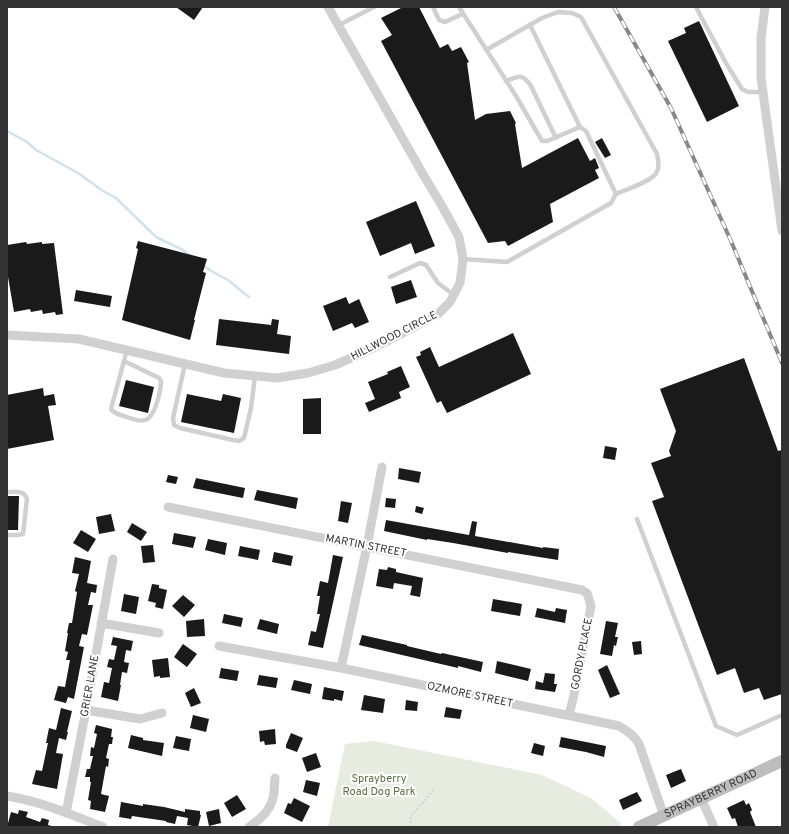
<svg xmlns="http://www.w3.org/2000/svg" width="789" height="834" viewBox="0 0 789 834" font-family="Overpass,sans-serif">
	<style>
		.green { fill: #e6ecdf }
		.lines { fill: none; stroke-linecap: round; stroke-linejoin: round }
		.stream { stroke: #cfe2ee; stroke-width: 2.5 }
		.building { fill: #1a1a1a }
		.path { stroke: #cdcdcd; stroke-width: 1.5; stroke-dasharray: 2 2; stroke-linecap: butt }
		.lane { stroke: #d0d0d0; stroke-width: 4.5 }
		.street { stroke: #d0d0d0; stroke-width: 9 }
		.secondary { stroke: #bdbdbd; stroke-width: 12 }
		.rail-casing { stroke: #888; stroke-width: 4 }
		.rail { stroke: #fff; stroke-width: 2.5; stroke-dasharray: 8; stroke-linecap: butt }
		.labels { text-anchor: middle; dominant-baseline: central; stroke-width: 4; stroke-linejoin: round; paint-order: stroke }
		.street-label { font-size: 11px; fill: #333; stroke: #fff }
		.park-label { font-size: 11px; fill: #56703f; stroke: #fff }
	</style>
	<rect width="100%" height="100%" fill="#fff"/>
	<!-- green -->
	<path class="green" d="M374,741l168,34 49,23 31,26 -5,3h-289l17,-83z"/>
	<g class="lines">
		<!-- stream -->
		<path class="stream" d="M7,131l20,11 9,8 42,23 25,18 13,7 40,39 27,13 7,6
			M202,264l9,7 17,9 21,17"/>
	</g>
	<!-- building -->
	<path class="building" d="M176,7h27l-9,13z
		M403,7h16l21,41 8,-4 4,7 9,-4 8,15 -2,1 8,57 11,-6 24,-3 6,12 -1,1 7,44 56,-30 12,23 5,-3 4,10 -4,2 4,8 -49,26 3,18 -45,24 -3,-5 -17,2 -107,-202 11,-6 -11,-17z
		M699,21l40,85 -32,16 -39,-81 18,-8 -2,-5z
		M602,138l9,17 -6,3 -10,-16z
		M416,201l19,45 -20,8 -4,-11 -31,13 -14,-34z
		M138,241l69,18 -4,13 3,1 -12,47h1l-5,20 -68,-20 16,-71 -2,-1z
		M26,242l1,2 15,-2v2l12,-1 9,71 -7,1 -1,-3 -12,2 -1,-4 -11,2 -1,-3 -16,3 -7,-41v-26z
		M411,280l6,17 -21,7 -5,-17z
		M76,290l36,6 -2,11 -36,-6z
		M346,297l3,7 10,-5 10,23 -14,6 -3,-5 -19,8 -10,-25z
		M219,319l52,6 1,-6 7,1 -2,14 14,2 -2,18 -73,-9z
		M513,333l18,41 -84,39 -6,-12 -4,2 -21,-46 5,-2 -1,-3 10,-5 9,20z
		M744,358l34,93 4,-1v244l-18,6 -5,-12 -15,5 -9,-25 -18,7 -65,-174 12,-4 -13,-34 20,-7 -2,-5 7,-20 -16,-42z
		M401,366l9,21 -11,5 2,6 -32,14 -4,-9 10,-4 -7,-17 20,-8 -1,-2z
		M126,380l28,7 -6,26 -29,-7z
		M43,388l1,8 10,-2 2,11 -8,1 6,34 -47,9v-54z
		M187,394l34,7 2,-7 18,4 -7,35 -53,-11z
		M321,398v36h-18v-35z
		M605,446l12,2 -2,12 -12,-2z
		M399,468l22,4 -2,11 -21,-4z
		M168,475l10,2 -2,7 -10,-2z
		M196,478l49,10 -2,10 -50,-10z
		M257,490l41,8 -2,11 -42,-9z
		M7,496h12l-1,34h-11z
		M386,498l10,1 -1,9 -10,-1z
		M341,501l11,2 -4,20 -10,-2z
		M416,506l8,2 -2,6 -7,-2z
		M111,514l4,17 -16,3 -3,-17z
		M386,520l83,15 3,-14 5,1 -2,14 68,12v-1l16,2 -1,11 -50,-8v1l-55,-10 -26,-4v1l-43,-9z
		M132,523l15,9 -6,9 -14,-9z
		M81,530l15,9 -8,13 -15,-9z
		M174,533l22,4 -3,11 -21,-4z
		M208,539l19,4 -2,12 -20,-5z
		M153,545l2,17 -12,1 -2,-17z
		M240,546l20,4 -2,10 -20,-4z
		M274,552l19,4 -2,10 -19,-4z
		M333,555l10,2 -20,91 -15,-3 3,-14 5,1 4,-18h-3l3,-18h-3l3,-15 8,2z
		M75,557l16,4 -4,22 10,2 -1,8 -5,-1 -3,13h5l-6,30 -5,-1 -3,12 5,1 -10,52 -6,-2 -2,6 -12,-3 4,-14 7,1 5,-27h-4l2,-8 -3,-1 3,-18h-1l2,-10h3l5,-31 -2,-1 4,-17 -7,-1z
		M388,567l8,2v3l27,6 -3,19 -10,-2 2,-9 -18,-3 -1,6 -17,-3 3,-17 8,1z
		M152,584l7,1v3l8,2 -4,19 -8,-2 1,-4 -8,-2z
		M124,594l15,3 -3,17 -15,-3z
		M183,595l12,10 -11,12 -12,-11z
		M493,599l29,5 -2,12 -29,-5z
		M537,608l18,4 1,-4 11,2 -2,13 -30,-6z
		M224,614l19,4 -2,9 -19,-4z
		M204,619l1,17 -18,1 -1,-16z
		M260,619l19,5 -2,10 -20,-5z
		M606,621l12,2 -3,14h3l-2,9 -2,-1 -2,11 -12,-2z
		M362,635l45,10v1l34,8 1,-1 41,9 -2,10 -23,-6v2l-99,-23z
		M113,637l20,4 -2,10 -5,-1 -2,12 5,1 -2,10 -5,-1 -2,13h1l-3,16 -17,-4 3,-15 5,1 3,-15 -5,-1 2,-8 5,1 3,-14 -6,-1z
		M641,641l1,13 -8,1 -2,-13z
		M183,644l14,10 -10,13 -13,-10z
		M168,658l2,19 -10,1v-2l-6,1 -2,-17z
		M497,661l34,8 -3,12 -33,-8z
		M607,665l13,29 -10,4 -12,-28z
		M221,668l18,3 -2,10 -18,-3z
		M545,673l10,1 -1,10h3l-2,8 -20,-3 1,-8 7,2z
		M259,675l19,3 -2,10 -19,-3z
		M294,680l18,4 -2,10 -19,-4z
		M324,687l20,4 -2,10 -8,-2v2l-12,-2z
		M194,688l7,15 -10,4 -6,-14z
		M364,695l21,4 -2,14 -22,-3z
		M406,700l12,2 -1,9 -12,-1z
		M446,707l16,3 -2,9 -16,-2z
		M61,708l11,3 -5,21h1l-2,8 -7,-2 -3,15 7,1 -6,35 -25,-5 4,-14 6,1 6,-28h-2l3,-15 7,2z
		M193,715l16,4 -3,13 -16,-4z
		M96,725l16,4 -1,8h2l-1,7h-3l-3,14 3,1 -1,8 -2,-1 -5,28 8,2 -4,16 -15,-3 1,-8 -3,-1 3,-18h-1v-5h-5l2,-8h3l3,-13h-3l1,-9 3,1 3,-14 -3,-1z
		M275,729l1,15 -11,1 -1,-4 -4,1 -1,-11z
		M291,733l12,5 -6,14 -11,-4v-3z
		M131,735l12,3v2l21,3 -2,13 -34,-8z
		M176,736l15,3 -2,12 -16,-3z
		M561,737l45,9 -2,11 -18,-5 -27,-5z
		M534,743l11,3 -2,10 -12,-3z
		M316,753l5,14 -14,5 -5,-14z
		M681,769l5,12 -15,7 -5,-13z
		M306,780l14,3 -3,13 -14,-4z
		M637,792l5,9 -19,9 -4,-10z
		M237,795l9,14 -14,8 -8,-14z
		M294,798l16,8 -8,16 -18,-9 4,-10 3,1z
		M744,800l2,5 3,-2 3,7 -2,2 6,15h-18l-3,-9 -3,1 -5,-11z
		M121,802l22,4v-2l21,3 21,5v-3l15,2v4h1l-3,12 -11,-2 1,-7 -11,-2 -2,8 -9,-2v-1l-34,-5 -1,3 -12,-2z
		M219,809l2,14 -12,3 -3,-14z
		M19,810l9,2 -2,5 14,5 2,-4 7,2 -1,5 4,1v1h-45l4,-15 7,2z"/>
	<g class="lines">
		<!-- path -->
		<path class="path" d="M415,827l-5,-1 1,-11 12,-12 11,-14"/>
		<!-- lane -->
		<path class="lane" d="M433,7l6,13 6,2 17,-8
			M459,7l57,89 26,45h5l33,-14 6,4 30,63 -5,9 -104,59 -44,-3
			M697,9l30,56 15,24 6,3h15
			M339,25l35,-18
			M530,25l50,102
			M486,50l56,-32 16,-6 14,1 9,4 76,137c1,6 3,12 0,18 -4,9 -32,18 -41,22
			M506,81c13,-5 16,-8 25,5l25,52
			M390,277l30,-14 6,2 12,18 16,12
			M124,361l35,17 2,3c0,9 -6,37 -16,39 -5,2 -13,-1 -18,-3 -6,-2 -13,-3 -16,-8l16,-59
			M185,364l-12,54 1,7 6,3 53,12 6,1 5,-3 7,-30 4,-32
			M7,492c8,0 17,-2 20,7l-4,35 -5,1h-11
			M637,519l79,207 21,9 45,-20"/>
		<!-- street -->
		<path class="street" d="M765,7l-4,31v40l21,153
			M7,335l72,4 145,34 53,5 31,-5 27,-8 30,-13 32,-16 41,-22 12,-12 10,-19 3,-24 -4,-22 -17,-31 -18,-30 -96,-169
			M168,507l414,83 5,3 4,13 -17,89 -5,20
			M101,623l58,10
			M219,646l122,22 278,58c8,5 15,9 20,18l25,72
			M341,668l26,-122 15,-79
			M86,710l54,9 22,-6
			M7,796c33,5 65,19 96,31
			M701,798l13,29
			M66,813l20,-103 27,-151
			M249,827c9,-6 20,-15 23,-26 3,-7 2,-16 3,-23"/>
		<!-- secondary -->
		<path class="secondary" id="s1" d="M639,827l143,-66"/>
		<!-- rail casing -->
		<g class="rail-casing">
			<path id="rail" d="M614,7l57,101 60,133 51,122"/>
		</g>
		<!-- rail -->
		<use href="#rail" class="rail"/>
	</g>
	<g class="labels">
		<!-- street labels -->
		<g class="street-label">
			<text transform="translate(394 336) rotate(-27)">HILLWOOD CIRCLE</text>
			<text transform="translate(366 546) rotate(11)">MARTIN STREET</text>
			<text transform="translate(582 654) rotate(-79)">GORDY PLACE</text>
			<text transform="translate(90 686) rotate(-80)">GRIER LANE</text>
			<text transform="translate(470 695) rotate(12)">OZMORE STREET</text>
			<text stroke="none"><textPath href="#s1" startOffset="79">SPRAYBERRY ROAD</textPath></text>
		</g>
		<!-- park labels -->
		<g class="park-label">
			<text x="379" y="779">Sprayberry<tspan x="379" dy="13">Road Dog Park</tspan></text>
		</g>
	</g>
	<!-- border -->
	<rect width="789" height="834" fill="none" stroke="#333333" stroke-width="16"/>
</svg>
